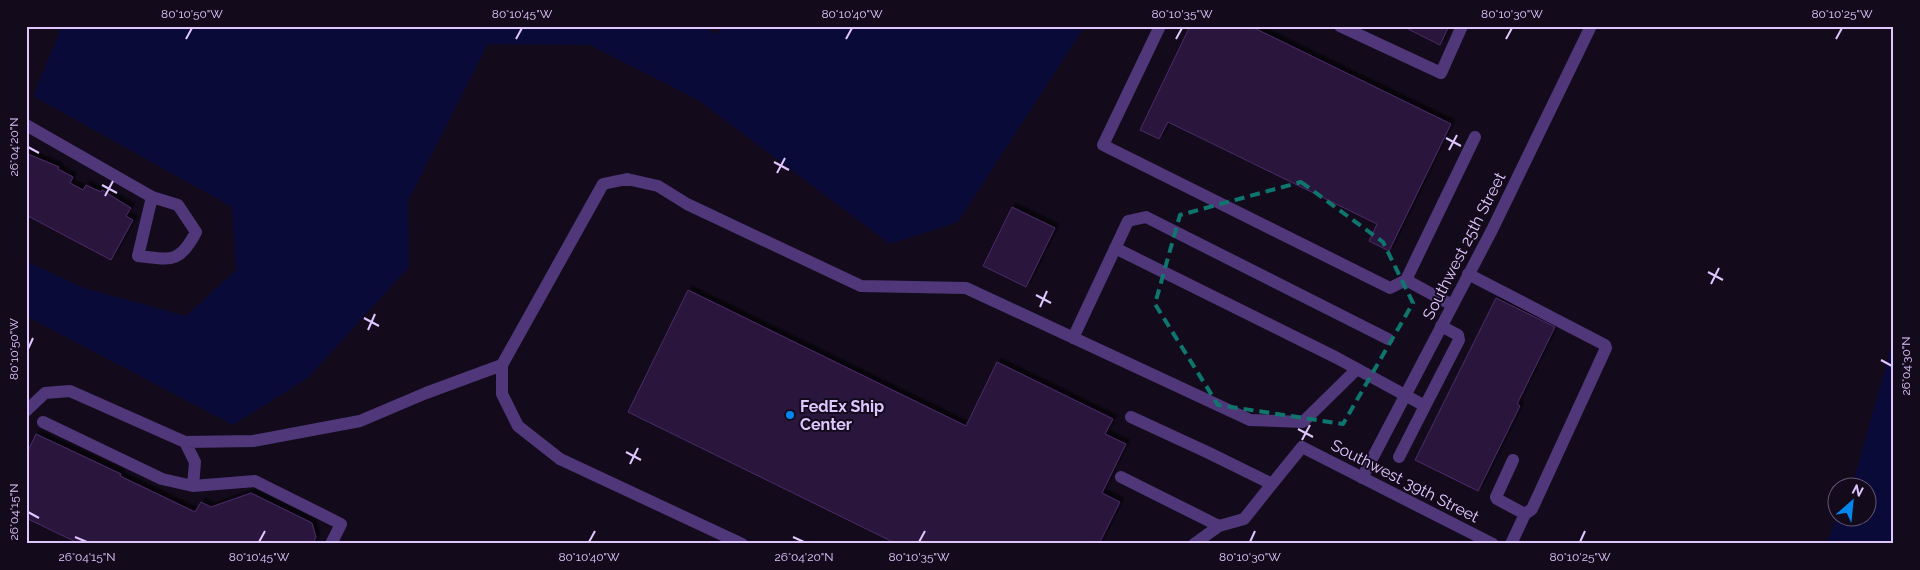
<svg xmlns="http://www.w3.org/2000/svg" width="1920" height="570" viewBox="0 0 1920 570" font-family="Raleway,sans-serif">
	<style>
		.water { fill: #090a37 }
		.building { fill: #2b183c; stroke: #4b2a68; filter: url(#shadow) }
		.lines { fill: none; stroke-linecap: round; stroke-linejoin: round }
		.minor { stroke: #50377a; stroke-width: 12 }
		.marked { fill: none; stroke: #0f766e; stroke-width: 4; stroke-dasharray: 10 6; stroke-linejoin: round }
		.ticks { fill: none; stroke: #e0c6fe; stroke-width: 2 }
		.poi-dot { fill: #0387ee; stroke: #130b1c; stroke-width: 2 }
		.labels { text-anchor: middle; dominant-baseline: central; stroke-width: 4; stroke-linejoin: round; paint-order: stroke }
		.street-label { font-size: 16px; fill: #e0c6fe; stroke: #130b1c }
		.poi-label { font-size: 16px; font-weight: bold; fill: #e0c6fe; stroke: #130b1c; text-anchor: start }
		.neatline { fill: none; stroke: #e0c6fe; stroke-width: 2 }
		.ticks-label { font-size: 12px; text-anchor: middle; fill: #e0c6fe }
	</style>
	<defs>
		<filter id="shadow"><feDropShadow dx="4" dy="-4" stdDeviation="1" flood-color="#0009"/></filter>
	</defs>
	<rect width="100%" height="100%" fill="#130b1c"/>
	<!-- water -->
	<path class="water" d="M62,26h639l16,8 7,-8h361l-127,196 -68,22 -192,-144 -108,-55 -102,-1 -80,157 1,66 -101,111 -75,47 -207,-109v-55l58,27 102,28 50,-46 -4,-63 -199,-111z
		M1894,337v207h-68l11,-27 31,1v-30l-18,-1 5,-11z"/>
	<!-- building -->
	<path class="building" d="M1190,26h60l201,98 -62,127 -20,-10 8,-17 -209,-102 -9,17 -19,-9z
		M1402,26h47l-9,19z
		M28,154l31,13 -1,2 15,8 -3,6 13,7 3,-5 15,7 1,-2 29,18 -5,8 7,4 -22,40 -85,-45v-57z
		M1012,207l43,21 -29,59 -43,-21z
		M688,290l278,136 31,-64 116,57 -8,15 21,10 -24,49 18,9 -21,42h-202l-269,-132z
		M1496,298l59,29 -38,77 3,2 -42,85 -63,-31z
		M36,434l85,40 -1,2 75,36 6,-10 10,5 40,-14 61,30 4,14 -3,7h-233l-54,-26v-63z"/>
	<g class="lines">
		<!-- minor -->
		<path class="minor" d="M1160,26l-57,119 287,143 16,-8
			M1340,26l101,47 21,-47
			M26,125l126,72 26,8 18,27c-17,33 -26,27 -58,24l14,-59
			M1115,248l222,110 88,48 34,-66 -1,-5 -17,-9
			M1468,274l137,71 1,3 -74,161 -7,5 -14,30
			M1452,305l-46,-25 69,-143
			M1073,338l55,-117 18,-4 242,122
			M26,411l19,-18 25,-2 115,51 10,20 -2,24 62,-5 86,43 -10,20
			M1131,417l78,36 63,31 30,-37 191,97
			M43,422l119,57 31,7
			M185,442l68,-1 107,-20 66,-28 76,-28
			M1399,457l26,-51
			M1513,460l-17,37 1,2 28,15
			M1121,477l98,49 25,-7 28,-35
			M1362,478l130,-248 99,-204
			M742,544l-182,-85 -42,-33 -16,-32v-29l101,-181 24,-5 31,7 29,18 174,82 105,2 284,132 53,2 54,-53
			M1194,544l25,-18"/>
	</g>
	<!-- marked area -->
	<path class="marked" d="M1301,182l82,60 30,61 -70,121 -125,-19 -63,-101 25,-89z"/>
	<!-- ticks -->
	<path class="ticks" d="M186,39l6,-11M516,39l6,-11M846,39l6,-11M1176,39l6,-11M1506,39l6,-11M1836,39l6,-11M1446,138l15,8M28,147l11,6M1449,150l8,-15M774,162l15,8M777,173l8,-15M102,185l15,8M105,196l8,-15M1708,272l15,8M1711,284l8,-16M1036,295l15,8M1040,307l7,-16M364,318l15,8M368,330l7,-16M28,349l5,-11M1881,360l11,6M1298,429l15,8M1302,440l8,-15M626,452l15,8M630,464l8,-16M28,512l11,6M75,537l12,5M793,537l11,5M259,542l6,-11M589,542l6,-11M919,542l6,-11M1250,542l5,-11M1580,542l5,-11"/>
	<!-- markers -->
	<circle class="poi-dot" cx="790" cy="415" r="5"/>
	<g class="labels">
		<!-- street labels -->
		<g class="street-label">
			<text transform="translate(1464 246) rotate(-63)">Southwest 25th Street</text>
			<text transform="translate(1405 481) rotate(27)">Southwest 39th Street</text>
		</g>
		<!-- poi labels -->
		<g class="poi-label">
			<text x="800" y="406">FedEx Ship<tspan x="800" dy="18">Center</tspan></text>
		</g>
	</g>
	<!-- border -->
	<rect width="1920" height="570" fill="none" stroke="#130b1c" stroke-width="55"/>
	<!-- north arrow -->
	<g transform="translate(1852 502) rotate(27)"><circle r="24" fill="#130b1c" stroke="#655676"/>
	<path d="M0-4L9 19L0 12L-9 19Z" fill="#0387ee"/>
	<text y="-8" font-size="14" font-weight="bold" text-anchor="middle" fill="#e0c6fe">N</text>
	</g>
	<rect x="28" y="28" width="1864" height="514" class="neatline"/>
	<g class="ticks-label">
		<text x="192" y="18">80°10'50"W</text>
		<text x="522" y="18">80°10'45"W</text>
		<text x="852" y="18">80°10'40"W</text>
		<text x="1182" y="18">80°10'35"W</text>
		<text x="1512" y="18">80°10'30"W</text>
		<text x="1842" y="18">80°10'25"W</text>
		<text transform="translate(14 147) rotate(-90)" y="4">26°04'20"N</text>
		<text transform="translate(14 349) rotate(-90)" y="4">80°10'50"W</text>
		<text transform="translate(1906 366) rotate(-90)" y="4">26°04'30"N</text>
		<text transform="translate(14 512) rotate(-90)" y="4">26°04'15"N</text>
		<text x="87" y="561">26°04'15"N</text>
		<text x="259" y="561">80°10'45"W</text>
		<text x="589" y="561">80°10'40"W</text>
		<text x="804" y="561">26°04'20"N</text>
		<text x="919" y="561">80°10'35"W</text>
		<text x="1250" y="561">80°10'30"W</text>
		<text x="1580" y="561">80°10'25"W</text>
	</g>
</svg>
